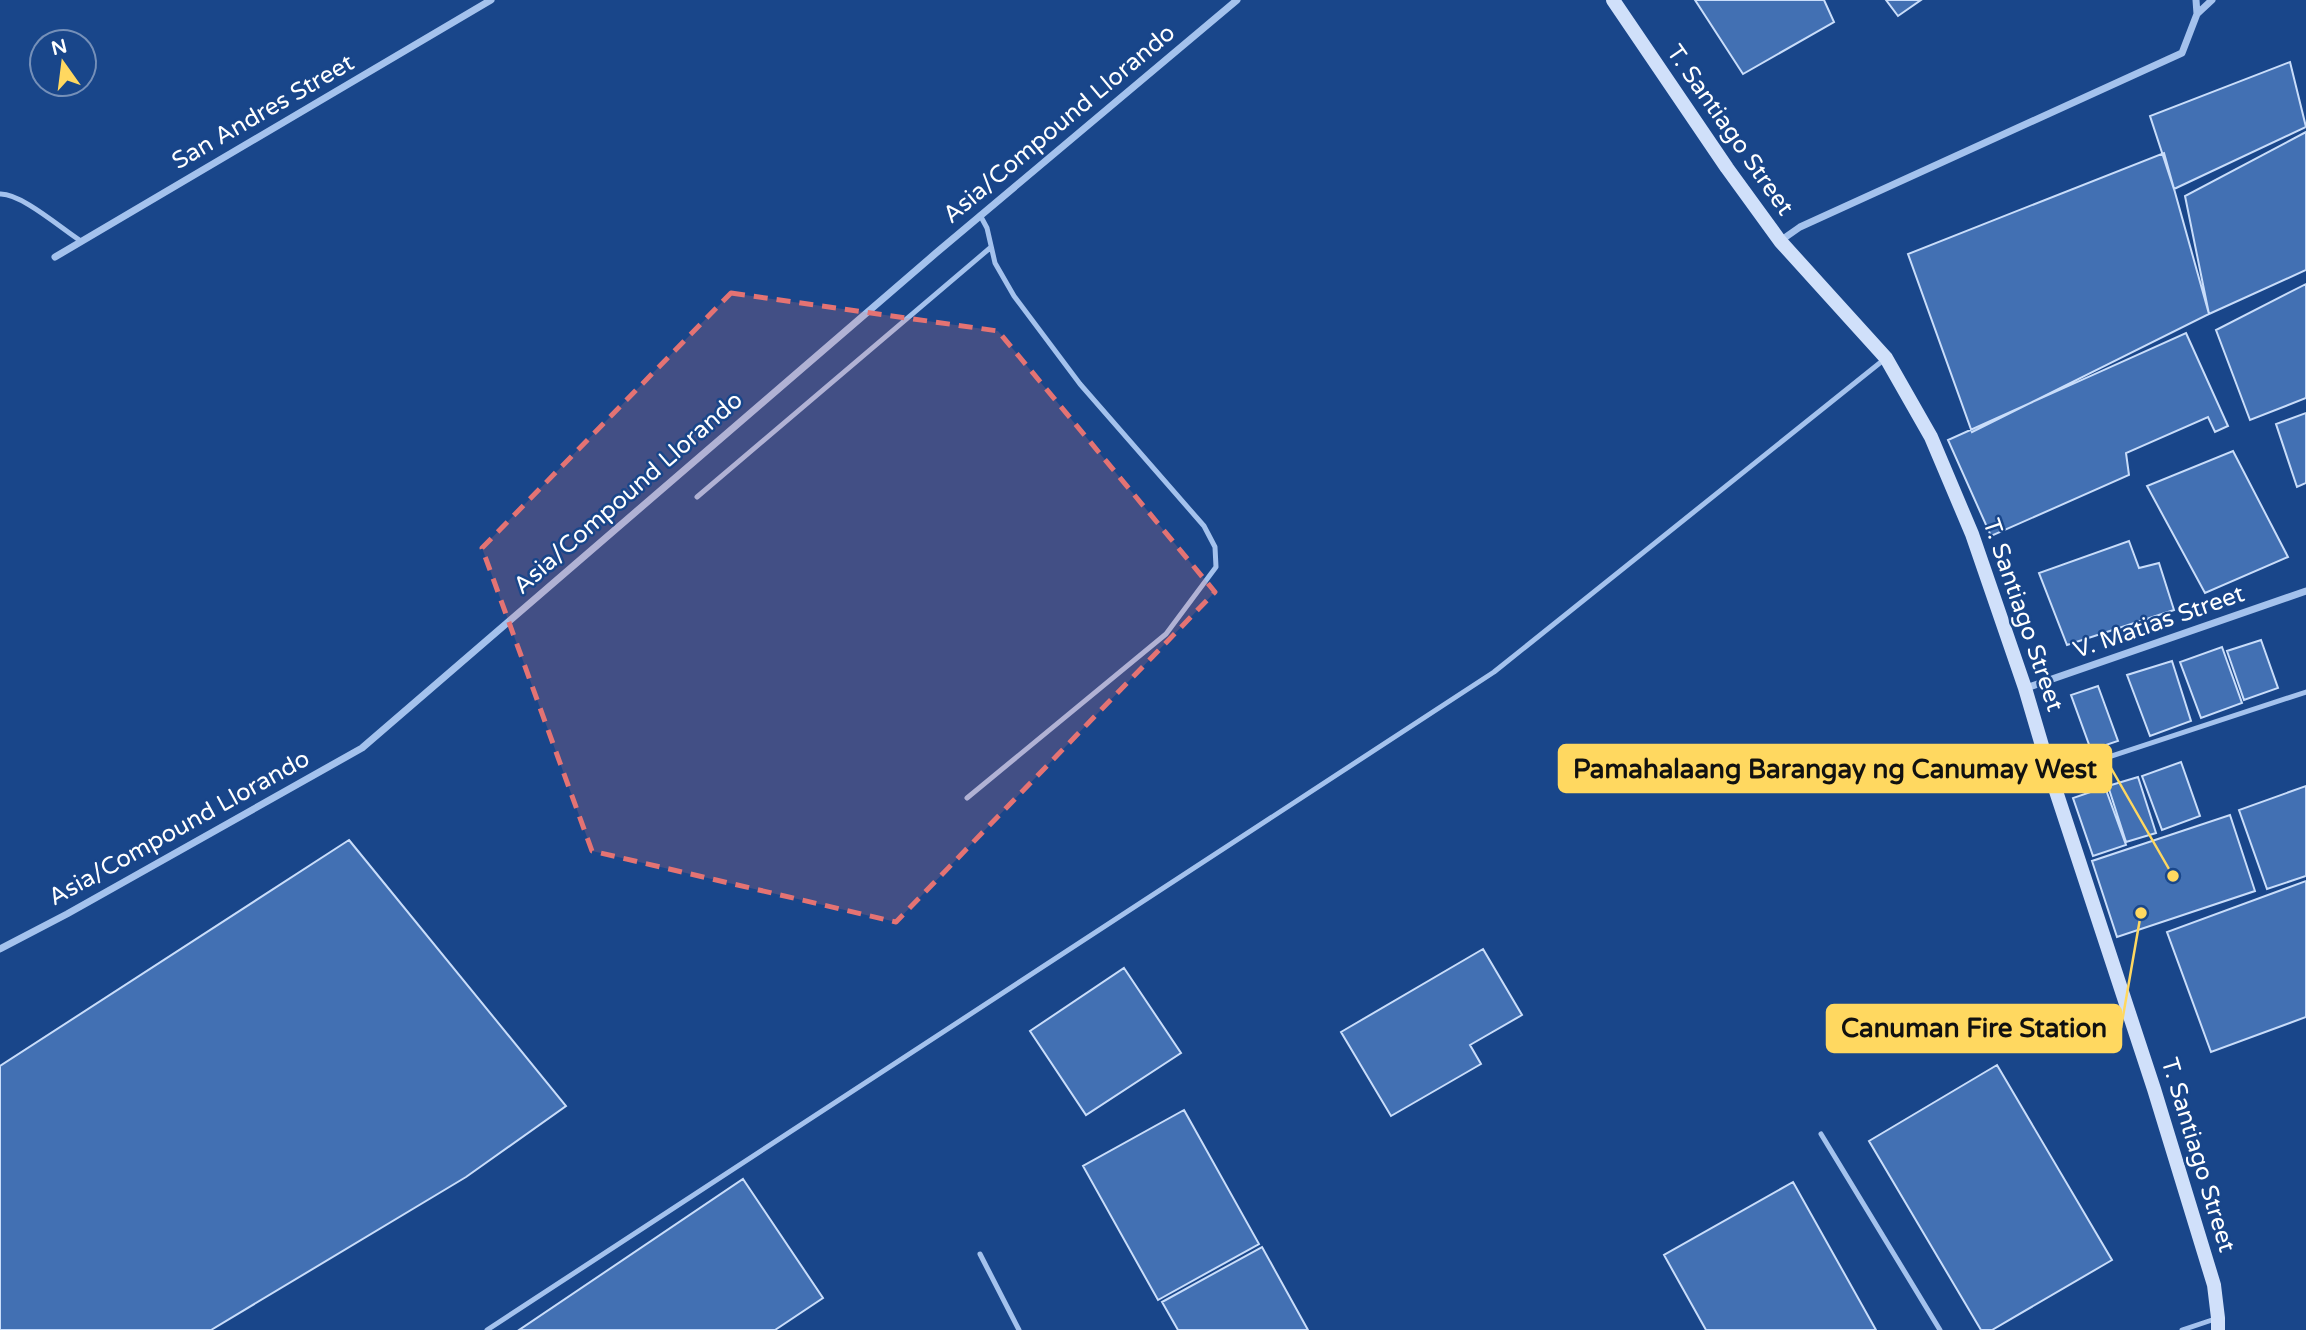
<svg xmlns="http://www.w3.org/2000/svg" width="2306" height="1330" viewBox="0 0 2306 1330" font-family="'Varela Round',sans-serif">
	<style>
		.building { fill: #4270b3; stroke: #c9ddfa; stroke-width: 2 }
		.lines { fill: none; stroke-linecap: round; stroke-linejoin: round }
		.lane { stroke: #a4c2ed; stroke-width: 5 }
		.street { stroke: #a4c2ed; stroke-width: 7 }
		.secondary { stroke: #d0e0fa; stroke-width: 14 }
		.marked { fill: #e47373; fill-opacity: 0.2; stroke: #e47373; stroke-width: 5; stroke-dasharray: 14 9; stroke-linejoin: round }
		.labels { text-anchor: middle; dominant-baseline: central; stroke-width: 5; stroke-linejoin: round; paint-order: stroke }
		.street-label { font-size: 24px; fill: #fff; stroke: #19468a }
		.leader { fill: none; stroke: #ffd860; stroke-width: 2.5 }
		.callout-dot { fill: #ffd860; stroke: #19468a; stroke-width: 2.5 }
		.callout { fill: #ffd860; stroke: #ffd860; stroke-width: 2.5 }
		.callout-label { font-size: 26px; text-anchor: middle; font-weight: bold; fill: #111 }
	</style>
	<rect width="100%" height="100%" fill="#19468a"/>
	<!-- building -->
	<path class="building" d="M1695,0h129l10,22 -91,52z
		M1886,0h35l-23,16z
		M2290,62l16,65 -132,62 -24,-73z
		M2306,132v138l-97,44 -24,-118z
		M2164,153l45,161 -237,118 -64,-178z
		M2306,284v114l-56,22 -34,-90z
		M2186,333l42,93 -13,6 -7,-15 -82,36 3,22 -138,61 -43,-96z
		M2306,413v70l-9,4 -21,-63z
		M2233,451l55,106 -83,36 -58,-107z
		M2129,541l10,27 20,-5 15,47 -107,35 -28,-72z
		M2261,640l17,48 -34,12 -17,-49z
		M2222,647l20,56 -41,15 -21,-56z
		M2172,661l19,60 -41,15 -23,-61z
		M2098,686l20,55 -27,9 -20,-55z
		M2181,762l19,54 -38,14 -20,-54z
		M2138,777l18,56 -30,9 -18,-56z
		M2306,786v90l-39,13 -28,-79z
		M2105,787l21,58 -33,11 -20,-58z
		M2230,815l25,76 -138,46 -25,-76z
		M349,840l217,266 -100,71 -255,153h-211v-264z
		M2306,881v136l-95,35 -44,-120z
		M1483,949l39,66 -52,30 11,19 -90,52 -50,-84z
		M1124,968l57,85 -95,62 -56,-84z
		M1997,1065l115,195 -120,70h-11l-112,-189z
		M1184,1110l75,134 -101,56 -75,-134z
		M743,1179l80,119 -48,32h-256z
		M1793,1182l83,148h-170l-42,-75z
		M1262,1247l46,83h-130l-16,-28z"/>
	<g class="lines">
		<!-- lane -->
		<path class="lane" d="M0,194c21,-1 62,35 81,47
			M697,497l293,-249
			M2054,775l252,-83
			M967,798l199,-164 50,-67 -1,-20 -11,-21 -124,-142 -66,-88 -19,-33 -8,-35 -7,-13
			M1821,1134l119,196
			M980,1254l39,76
			M487,1330l1007,-658 392,-314
			M2182,1330l33,-11"/>
		<!-- street -->
		<path class="street" d="M2197,14l15,-14
			M1780,241l20,-14 382,-174 15,-39 -1,-14
			M55,257l436,-257
			M2026,688l280,-97
			M0,949l67,-35 295,-166 574,-495 301,-253"/>
		<!-- secondary -->
		<path class="secondary" d="M1613,0l114,168 53,73 106,117 45,79 41,97 53,154 26,88 103,313 60,196 4,33v12"/>
	</g>
	<!-- marked area -->
	<path class="marked" d="M731,293l267,38 217,261 -319,330 -304,-71 -110,-303z"/>
	<g class="labels">
		<!-- street labels -->
		<g class="street-label">
			<text transform="translate(263 112) rotate(-30)">San Andres Street</text>
			<text transform="translate(1059 124) rotate(-40)">Asia/Compound Llorando</text>
			<text transform="translate(1730 130) rotate(55)">T. Santiago Street</text>
			<text transform="translate(628 493) rotate(-41)">Asia/Compound Llorando</text>
			<text transform="translate(2023 615) rotate(71)">T. Santiago Street</text>
			<text transform="translate(2159 622) rotate(-19)">V. Matias Street</text>
			<text transform="translate(179 828) rotate(-29)">Asia/Compound Llorando</text>
			<text transform="translate(2198 1155) rotate(73)">T. Santiago Street</text>
		</g>
	</g>
	<!-- callouts -->
	<path class="leader" d="M2173 876L2111 768M2141 913L2121 1028"/>
	<g class="callout-dot">
		<circle cx="2173" cy="876" r="7"/>
		<circle cx="2141" cy="913" r="7"/>
	</g>
	<g class="callout">
		<rect x="1559" y="745" width="552" height="47" rx="7"/>
		<rect x="1827" y="1005" width="294" height="47" rx="7"/>
	</g>
	<g class="callout-label">
		<text x="1835" y="778">Pamahalaang Barangay ng Canumay West</text>
		<text x="1974" y="1037">Canuman Fire Station</text>
	</g>
	<!-- north arrow -->
	<g transform="translate(63 63) rotate(346)"><circle r="33" fill="#19468a" stroke="#7590b9" stroke-width="2"/>
	<path d="M0-5L12 26L0 18L-12 26Z" fill="#ffd860"/>
	<text y="-10" font-size="19" font-weight="bold" text-anchor="middle" fill="#ffffff">N</text>
	</g>
</svg>
